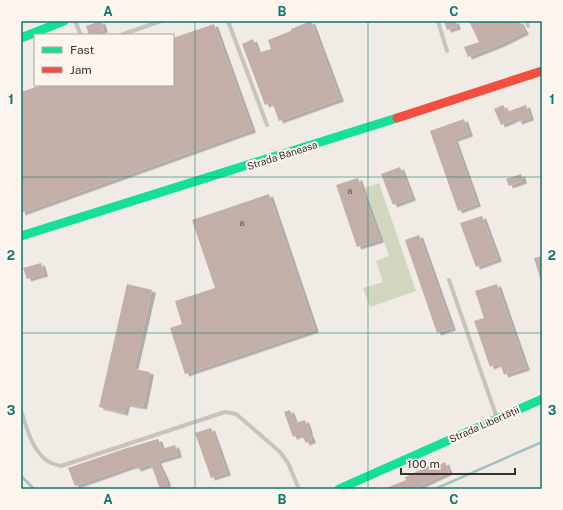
<svg xmlns="http://www.w3.org/2000/svg" width="563" height="510" viewBox="0 0 563 510" font-family="'Public Sans',sans-serif">
	<style>
		.green { fill: #d1d6bf }
		.lines { fill: none; stroke-linecap: round; stroke-linejoin: round }
		.stream { stroke: #a1c2c1; stroke-width: 2.5 }
		.building { fill: #c3afa7; filter: url(#shadow) }
		.lane { stroke: #c9c3be; stroke-width: 4 }
		.fast { stroke: #16e098; stroke-width: 9 }
		.jam { stroke: #f24e42; stroke-width: 9 }
		.grid { fill: none; stroke: #0f766e; stroke-width: 1; stroke-opacity: 0.55 }
		.labels { text-anchor: middle; dominant-baseline: central; stroke-width: 4; stroke-linejoin: round; paint-order: stroke }
		.number-label { font-size: 8px; fill: #5d504a }
		.street-label { font-size: 10px; fill: #3b302b; stroke: #fbf5ee }
		.neatline { fill: none; stroke: #0f766e; stroke-width: 1.5 }
		.grid-label { font-size: 13px; text-anchor: middle; font-weight: bold; fill: #0f766e }
	</style>
	<defs>
		<filter id="shadow"><feDropShadow dx="4" dy="2.5" stdDeviation="0" flood-color="#0004"/></filter>
	</defs>
	<rect width="100%" height="100%" fill="#f0ebe5"/>
	<!-- green -->
	<path class="green" d="M379,183l37,108 -46,16 -7,-19 20,-6 -7,-21 13,-5 -24,-68z"/>
	<g class="lines">
		<!-- stream -->
		<path class="stream" d="M21,476l13,13
			M435,489l107,-47"/>
	</g>
	<!-- building -->
	<path class="building" d="M101,21l3,9 -15,5 -3,-9z
		M311,21l29,78 -61,22 -7,-19 -7,3 -23,-61 11,-5 5,14 13,-4 -3,-9 23,-9v-2z
		M444,21h11l2,6 -10,3z
		M469,21h50l6,11 -24,12 -33,13 -4,-10 15,-5z
		M214,24l38,106 -231,83v-121l21,-7h131v-47z
		M503,105l4,7 19,-7 4,13 -12,4 -1,-4 -16,7 -7,-16z
		M464,119l5,15 -15,5 23,65 -19,7 -28,-80z
		M400,167l12,31 -19,7 -12,-31z
		M521,174l2,7 -14,5 -3,-7z
		M358,178l22,62 -23,7 -21,-62z
		M269,194l46,136 -130,44 -15,-46 12,-4 -7,-23 40,-13 -23,-68z
		M482,216l16,43 -22,8 -16,-44z
		M419,235l33,93 -15,5 -32,-93z
		M542,256v25h-1l-7,-23z
		M41,263l3,11 -17,5 -4,-11z
		M127,284l25,6 -18,79 16,3 -7,35 -17,-3 -2,9 -25,-6z
		M497,284l29,84 -22,7 -4,-12 -10,4 -16,-46 10,-3 -9,-27z
		M290,410l5,13 10,-3 4,11h-1l4,9 -6,3 -5,-9 -8,3 -9,-25z
		M211,428l16,45 -16,5 -16,-45z
		M158,439l4,10 13,-4 3,10 -21,6 10,21 -1,1 2,6h-8l-9,-25 -14,5 -2,-4 -60,21 -7,-18 56,-19z
		M445,462l4,10 -36,17h-29l22,-9 -1,-3 26,-12 1,3z"/>
	<g class="lines">
		<!-- lane -->
		<path class="lane" d="M75,21l6,14
			M228,21l39,104
			M438,21l9,30
			M526,21l2,5
			M121,35l40,-14
			M449,280l48,138
			M21,410c6,19 11,41 28,52 4,2 8,3 12,4l164,-54 11,2 6,5 38,33 8,11 11,26"/>
		<!-- fast -->
		<path class="fast" d="M21,38l43,-17
			M21,236l376,-118
			M339,489l203,-90"/>
		<!-- jam -->
		<path class="jam" d="M397,118l145,-47"/>
	</g>
	<!-- grid -->
	<path class="grid" d="M195,21v468M368,21v468M21,177h521M21,333h521"/>
	<g class="labels">
		<!-- number labels -->
		<g class="number-label">
			<text x="350" y="191">8</text>
			<text x="242" y="223">8</text>
		</g>
		<!-- street labels -->
		<g class="street-label">
			<text transform="translate(282 155) rotate(-18)">Strada Băneasa</text>
			<text transform="translate(484 424) rotate(-24)">Strada Libertății</text>
		</g>
	</g>
	<!-- border -->
	<rect width="563" height="510" fill="none" stroke="#fbf5ee" stroke-width="44"/>
	<!-- legend -->
	<rect x="34" y="34" width="140" height="52" fill="#fbf5ee" stroke="#aea6a0"/>
	<rect x="42" y="47" width="20" height="6" fill="#16e098" stroke="#aea6a0"/>
	<text x="70" y="54" font-size="12" fill="#3b302b">Fast</text>
	<rect x="42" y="67" width="20" height="6" fill="#f24e42" stroke="#aea6a0"/>
	<text x="70" y="74" font-size="12" fill="#3b302b">Jam</text>
	<!-- scale -->
	<path d="M401 468v6h114v-6" fill="none" stroke="#3b302b" stroke-width="2"/>
	<text x="407" y="468" font-size="12" fill="#3b302b" stroke="#fbf5ee" stroke-width="3" paint-order="stroke">100 m</text>
	<rect x="22" y="22" width="519" height="466" class="neatline"/>
	<g class="grid-label">
		<text x="108" y="16">A</text>
		<text x="282" y="16">B</text>
		<text x="454" y="16">C</text>
		<text x="11" y="104">1</text>
		<text x="552" y="104">1</text>
		<text x="11" y="260">2</text>
		<text x="552" y="260">2</text>
		<text x="11" y="415">3</text>
		<text x="552" y="415">3</text>
		<text x="108" y="504">A</text>
		<text x="282" y="504">B</text>
		<text x="454" y="504">C</text>
	</g>
</svg>
